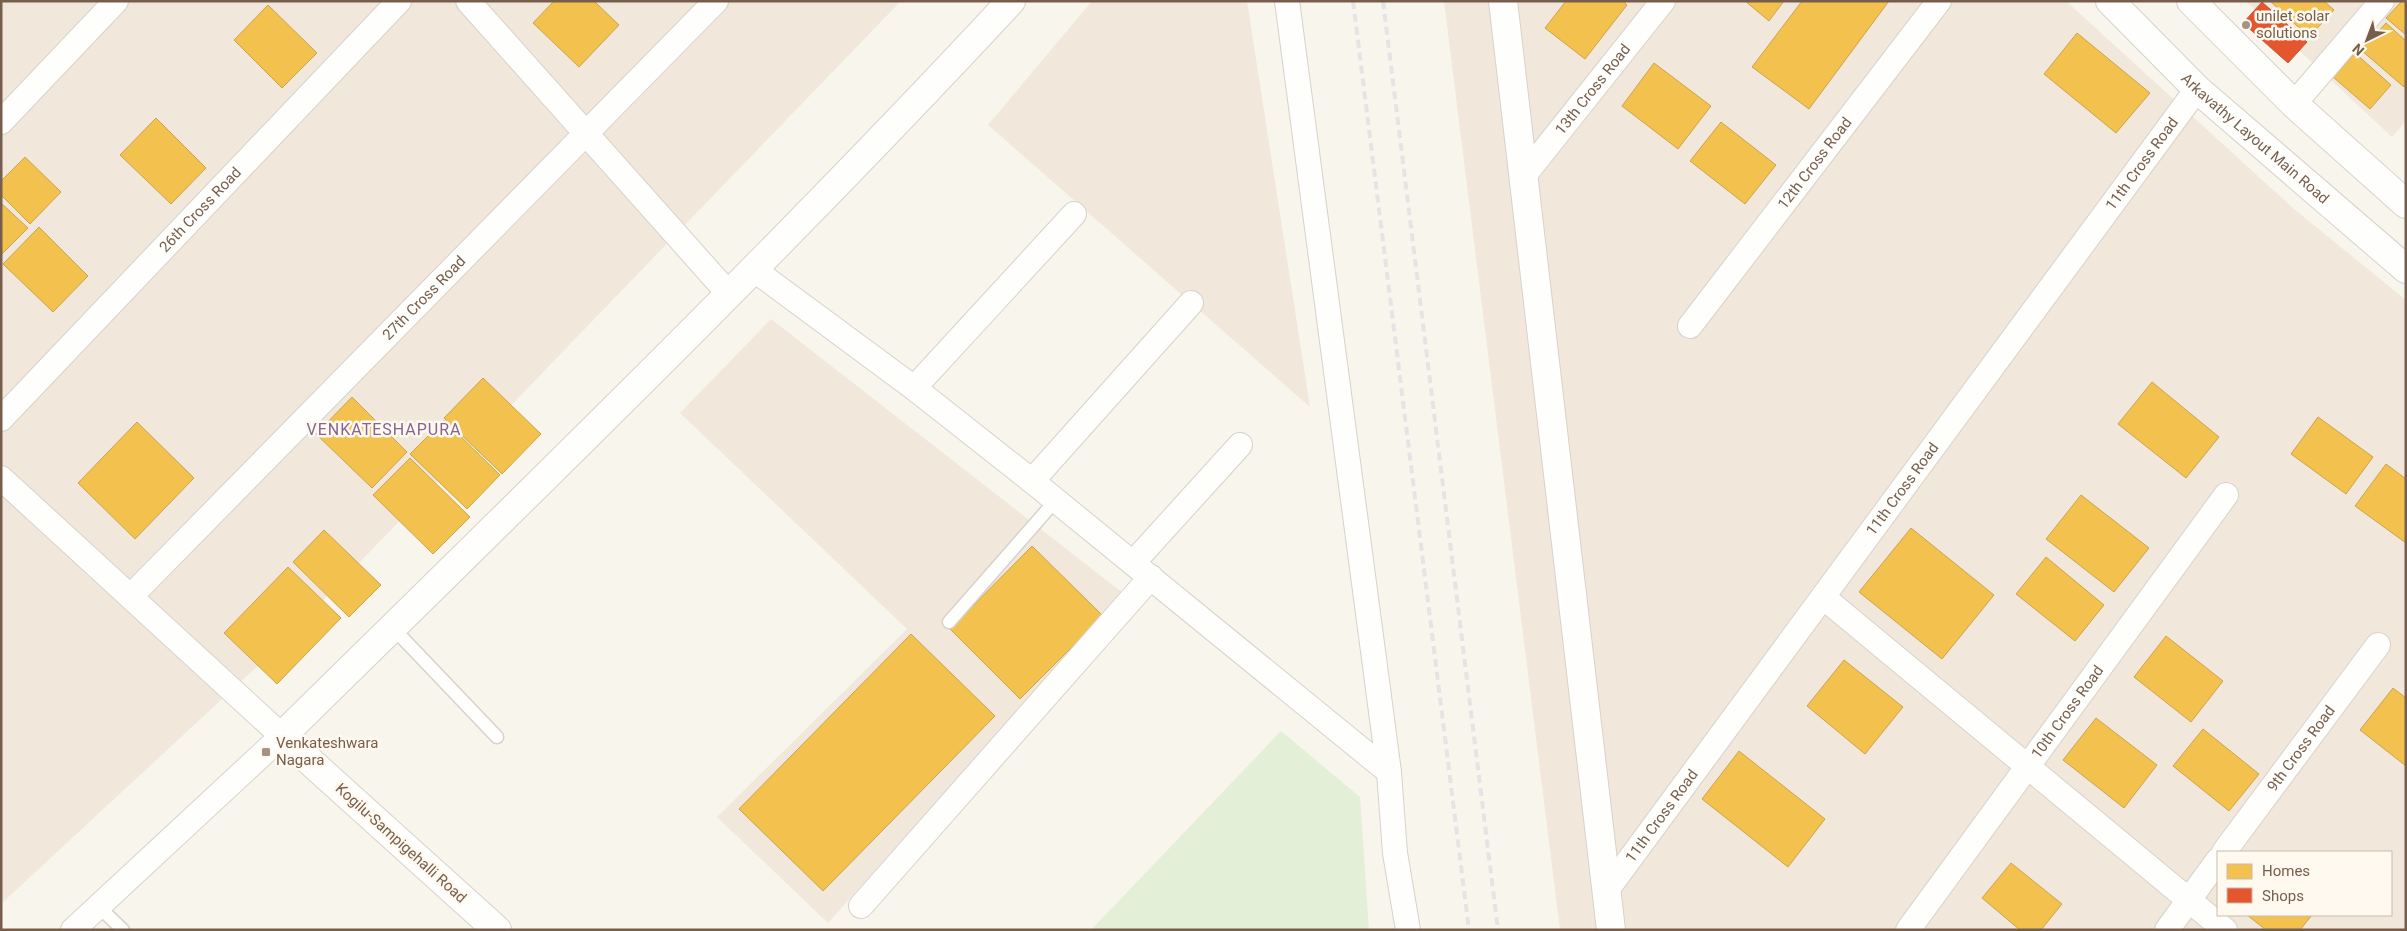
<svg xmlns="http://www.w3.org/2000/svg" width="2407" height="931" viewBox="0 0 2407 931" font-family="Roboto,sans-serif">
	<style>
		.residential { fill: #f1e8db; fill-rule: evenodd }
		.green { fill: #e4efd8 }
		.homes { fill: #f2c14e; stroke: #cda34d }
		.shops { fill: #e4572e; stroke: #c35937 }
		.lines { fill: none; stroke-linecap: round; stroke-linejoin: round }
		.lane-casing { stroke: #d7d2cb; stroke-width: 15 }
		.street-casing { stroke: #d7d2cb; stroke-width: 26 }
		.secondary-casing { stroke: #d8d2cb; stroke-width: 30 }
		.lane { stroke: #fefefc; stroke-width: 12 }
		.street { stroke: #fefefc; stroke-width: 24 }
		.secondary { stroke: #fefefc; stroke-width: 28 }
		.rail { stroke: #e5e3e5; stroke-width: 4; stroke-dasharray: 8 5; stroke-linecap: butt }
		.poi-dot { fill: #a49384; stroke: #fff9ef; stroke-width: 2 }
		.labels { text-anchor: middle; dominant-baseline: central; stroke-width: 5; stroke-linejoin: round; paint-order: stroke }
		.poi-label { font-size: 15px; fill: #775e4c; stroke: #fff9ef; text-anchor: start }
		.street-label { font-size: 15px; fill: #775e4c; stroke: #fff9ef }
		.neighbourhood-label { font-size: 16px; letter-spacing: 1px; fill: #866492; stroke: #fff9ef }
	</style>
	<rect width="100%" height="100%" fill="#f8f5ed"/>
	<!-- residential -->
	<path class="residential" d="M1,1h900l-625,648 -275,255z
		M1092,1h155l63,406 -322,-282z
		M1444,1h622l228,208 112,91v630h-846zM2218,852h173v63h-173z
		M2246,1h160v120l-14,16z
		M771,319l352,274 -295,330 -111,-106 190,-188 -227,-216z"/>
	<!-- green -->
	<path class="green" d="M1281,731l79,66 9,133h-278z"/>
	<!-- homes -->
	<path class="homes" d="M554,1h40l25,24 -40,42 -46,-44z
		M1566,1h57l4,4 -42,54 -40,-31z
		M1745,1h39l-15,20z
		M1802,1h87l-80,108 -57,-42z
		M2270,1h54l10,9 -25,27z
		M2402,1h4v34l-20,-17z
		M268,5l49,48 -35,35 -48,-48z
		M2386,23l20,18v44l-2,2 -43,-37z
		M2077,33l73,60 -34,40 -72,-59z
		M2355,53l36,32 -21,24 -37,-32z
		M1654,63l57,43 -33,43 -56,-43z
		M156,118l50,50 -35,36 -51,-49z
		M1721,122l55,43 -31,39 -55,-43z
		M25,157l36,35 -31,32 -29,-29v-14z
		M1,203l27,25 -27,27z
		M39,227l49,49 -35,36 -50,-48z
		M483,378l58,56 -39,40 -58,-56z
		M2152,382l67,55 -33,41 -68,-54z
		M352,397l55,55 -35,36 -56,-54z
		M2318,417l55,40 -27,37 -55,-40z
		M444,420l56,55 -33,34 -57,-55z
		M137,422l57,56 -59,61 -57,-56z
		M410,458l60,59 -37,37 -60,-59z
		M2386,464l20,15v64l-51,-37z
		M2081,495l68,53 -35,44 -68,-53z
		M1911,528l83,67 -52,64 -83,-67z
		M324,530l57,55 -32,32 -56,-55z
		M1032,546l71,70 -83,83 -70,-70z
		M2046,557l58,48 -29,36 -59,-47z
		M288,567l53,51 -64,66 -53,-51z
		M911,634l84,82 -172,175 -84,-82z
		M2166,636l57,45 -32,41 -57,-45z
		M1844,660l59,47 -38,47 -58,-48z
		M2393,688l13,10v68l-46,-36z
		M2096,718l61,47 -33,43 -61,-48z
		M2203,729l56,45 -30,37 -56,-45z
		M1739,751l86,68 -37,48 -86,-68z
		M2011,863l51,41 -21,26h-21l-38,-32z
		M2247,915h65l-12,15h-34z"/>
	<!-- shops -->
	<path class="shops" d="M2262,2l45,40 -19,21 -45,-40z"/>
	<g class="lines">
		<!-- lane casing -->
		<g class="lane-casing">
			<path id="lane" d="M949,622l107,-122
				M392,627l105,110
				M99,907l24,23"/>
		</g>
		<!-- street casing -->
		<g class="street-casing">
			<g id="street">
				<path d="M468,1l261,293"/>
				<path d="M2294,104l88,-103"/>
				<path d="M1,122l115,-121"/>
				<path id="s1" d="M1523,177l140,-176"/>
				<path d="M753,269l161,119 118,93 357,291 -102,-771"/>
				<path id="s2" d="M1690,326l249,-325"/>
				<path d="M914,388l160,-174"/>
				<path id="s3" d="M1,419l398,-418"/>
				<path d="M1,478l281,258 -209,194"/>
				<path d="M1032,481l159,-178"/>
				<path d="M1133,563l107,-118"/>
				<path id="s4" d="M131,596l585,-595"/>
				<path d="M1823,597l402,333"/>
				<path d="M1389,772l6,81 13,77"/>
				<path id="s5" d="M2224,852l154,-207"/>
				<path id="s6" d="M1607,890l590,-801"/>
				<path d="M861,906l290,-329"/>
				<path id="s7" d="M1908,930l318,-435"/>
				<path d="M2167,930l51,-70"/>
			</g>
		</g>
		<!-- secondary casing -->
		<g class="secondary-casing">
			<g id="secondary">
				<path d="M1503,1l108,929"/>
				<path id="s8" d="M2110,1l87,88 209,180"/>
				<path d="M2191,1l103,103 112,100"/>
				<path d="M497,930l-215,-194c246,-242 494,-482 729,-735"/>
			</g>
		</g>
		<!-- lane -->
		<use href="#lane" class="lane"/>
		<!-- street -->
		<use href="#street" class="street"/>
		<!-- secondary -->
		<use href="#secondary" class="secondary"/>
		<!-- rail -->
		<path class="rail" d="M1353,1l116,929
			M1383,1l115,929"/>
	</g>
	<!-- markers -->
	<g class="poi-dot">
		<circle cx="2246" cy="25" r="5"/>
		<rect x="261" y="747" width="10" height="10" rx="2.5"/>
	</g>
	<g class="labels">
		<!-- poi labels -->
		<g class="poi-label">
			<text x="2256" y="16">unilet solar<tspan x="2256" dy="17">solutions</tspan></text>
			<text x="276" y="743">Venkateshwara<tspan x="276" dy="17">Nagara</tspan></text>
		</g>
		<!-- street labels -->
		<g class="street-label">
			<text stroke="none"><textPath href="#s1" startOffset="112">13th Cross Road</textPath></text>
			<text stroke="none"><textPath href="#s8" startOffset="200">Arkavathy Layout Main Road</textPath></text>
			<text stroke="none"><textPath href="#s6" startOffset="902">11th Cross Road</textPath></text>
			<text stroke="none"><textPath href="#s2" startOffset="205">12th Cross Road</textPath></text>
			<text stroke="none"><textPath href="#s3" startOffset="289">26th Cross Road</textPath></text>
			<text stroke="none"><textPath href="#s4" startOffset="418">27th Cross Road</textPath></text>
			<text stroke="none"><textPath href="#s6" startOffset="498">11th Cross Road</textPath></text>
			<text stroke="none"><textPath href="#s7" startOffset="270">10th Cross Road</textPath></text>
			<text stroke="none"><textPath href="#s5" startOffset="129">9th Cross Road</textPath></text>
			<text stroke="none"><textPath href="#s6" startOffset="92">11th Cross Road</textPath></text>
			<text transform="translate(401 843) rotate(42)">Kogilu-Sampigehalli Road</text>
		</g>
		<!-- neighbourhood labels -->
		<g class="neighbourhood-label">
			<text x="384" y="429">VENKATESHAPURA</text>
		</g>
	</g>
	<!-- border -->
	<rect width="2407" height="931" fill="none" stroke="#775e4c" stroke-width="5"/>
	<!-- legend -->
	<rect x="2217" y="851" width="175" height="65" fill="#fff9ef" stroke="#c9bbae"/>
	<rect x="2227" y="864" width="25" height="15" fill="#f2c14e" stroke="#c9bbae"/>
	<text x="2262" y="876" font-size="15" fill="#775e4c">Homes</text>
	<rect x="2227" y="888" width="25" height="15" fill="#e4572e" stroke="#c9bbae"/>
	<text x="2262" y="901" font-size="15" fill="#775e4c">Shops</text>
	<!-- north arrow -->
	<g transform="translate(2367 40) rotate(222)" stroke="#fff9ef" stroke-width="4" paint-order="stroke">
	<path d="M0-4L9 19L0 12L-9 19Z" fill="#775e4c"/>
	<text y="-8" font-size="14" font-weight="bold" text-anchor="middle" fill="#775e4c">N</text>
	</g>
</svg>
